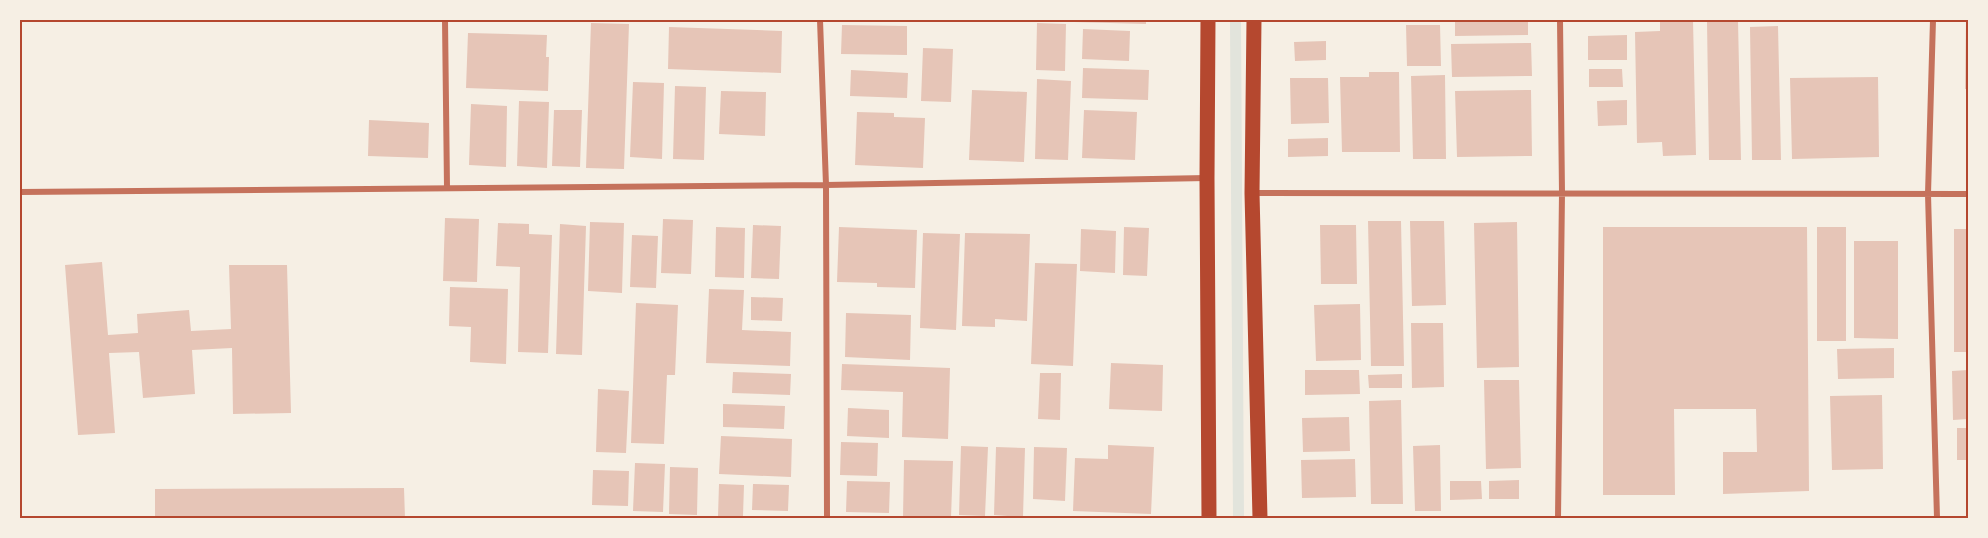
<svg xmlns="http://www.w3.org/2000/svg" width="1988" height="538" viewBox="0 0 1988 538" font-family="Commissioner,sans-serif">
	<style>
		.green { fill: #e2e4dc }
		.building { fill: #e6c5b7 }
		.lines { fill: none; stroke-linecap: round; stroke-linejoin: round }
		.minor { stroke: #c5725c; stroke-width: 6 }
		.primary { stroke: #b5482f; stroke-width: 15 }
		.neatline { fill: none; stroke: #b5482f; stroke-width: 2 }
	</style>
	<rect width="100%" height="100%" fill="#f6efe4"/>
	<!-- green -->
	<path class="green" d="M1230,20h11l3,498h-11z"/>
	<!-- building -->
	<path class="building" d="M1074,20h72v4l-72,-2z
		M1660,20h33l3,135 -33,1 -1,-14 -25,1 -2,-111 25,-1z
		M1966,20h2v69h-3z
		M1528,21v14l-73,1v-14z
		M1707,21h31l3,139h-32z
		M591,23l38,1 -5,145 -38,-1z
		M1037,23l29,1 -1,47 -29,-1z
		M842,25l65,1v29l-66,-1z
		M1406,25h34l1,41h-34z
		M1778,26l3,134h-29l-2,-133z
		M669,27l113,4 -1,42 -113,-4z
		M1083,29l47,2 -1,30 -47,-2z
		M468,33l79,2 -1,22h3l-1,34 -82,-3z
		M1627,35v25h-39v-24z
		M1326,41v19l-31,1 -1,-19z
		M1531,43l1,33 -80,1 -1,-33z
		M923,48l30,1 -2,53 -30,-1z
		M1083,68l66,2 -1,30 -66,-2z
		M1589,69h33l1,18h-34z
		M851,70l57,3 -1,25 -57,-2z
		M1369,72h30l1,80h-58l-2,-75h29z
		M1445,75l1,84h-33l-2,-83z
		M1878,77l1,80 -87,2 -2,-81z
		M1290,78h38l1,45 -38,1z
		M1037,79l34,2 -3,79 -33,-1z
		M633,82l31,1 -2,76 -32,-2z
		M675,86l31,1 -2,73 -31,-1z
		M972,90l55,2 -3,70 -55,-2z
		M1531,90l1,66 -75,1 -2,-66z
		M721,91l45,1 -1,44 -46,-2z
		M1627,100v25l-29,1 -1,-25z
		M519,101l30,1 -2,66 -30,-2z
		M471,104l36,2 -1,61 -37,-2z
		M554,110h28l-2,57 -28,-1z
		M1084,110l53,2 -2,48 -53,-2z
		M857,112l37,1v4l31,1 -2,50 -68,-3z
		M369,120l60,3 -1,35 -60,-2z
		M1328,138v18l-40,1v-18z
		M445,218l34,1 -2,63 -34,-1z
		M663,219l30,1 -2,54 -30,-1z
		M1368,221h33l3,145h-33z
		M1410,221h34l2,84 -34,1z
		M590,222l34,1 -2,70 -34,-2z
		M1517,222l2,145 -42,1 -3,-145z
		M498,223l31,1v10l23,1 -4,118 -30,-1 2,-85 -24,-1z
		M560,224l26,2 -4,129 -26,-1z
		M753,225l28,1 -2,53 -28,-1z
		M1320,225h36l1,59h-36z
		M716,227l29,1 -1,50 -29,-1z
		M839,227l78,3 -2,58 -38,-1v-4l-40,-1z
		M1124,227l25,1 -2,48 -24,-1z
		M1603,227h204l2,264 -86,3v-42h34l-1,-43h-82l1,86h-72z
		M1817,227h29v114h-29z
		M1081,229l35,2 -1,42 -35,-2z
		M1954,229h14v123h-14z
		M923,233l37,1 -4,96 -36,-2z
		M965,233l65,1 -3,87 -32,-2v8l-33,-1z
		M632,235l26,1 -2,52 -26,-1z
		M1854,241h44v98l-44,-1z
		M102,262l6,73 30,-2 -1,-19 52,-4 2,21 40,-2 -2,-64h58l4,148 -58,1 -1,-66 -40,2 3,44 -52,4 -4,-46 -30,1 6,80 -37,2 -13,-170z
		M1035,263l42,1 -4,102 -42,-2z
		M450,287l58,2 -2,75 -36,-2 1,-35 -22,-1z
		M709,289l35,1 -2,40 49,2 -1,34 -84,-3z
		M751,297l32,1 -1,23 -31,-1z
		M636,303l42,2 -3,70h-8l-3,69 -33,-1z
		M1360,304l1,56 -45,1 -2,-56z
		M846,313l65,2 -1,45 -65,-3z
		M1411,323h32l1,64 -32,1z
		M1894,348v30l-56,1 -1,-30z
		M1111,363l52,2 -1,46 -53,-2z
		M842,364l108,4 -2,71 -46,-2 1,-45 -62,-2z
		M1305,370h54l1,24 -55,1z
		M1968,370v49l-15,1 -1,-49z
		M733,372l58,2 -1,21 -58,-2z
		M1040,373h21l-1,47 -22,-1z
		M1402,374v14h-33l-1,-13z
		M1484,380h35l2,88 -35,1z
		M598,389l31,2 -3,62 -30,-1z
		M1882,395l1,74 -51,1 -2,-74z
		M1401,400l2,104h-32l-2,-103z
		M723,404l62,2 -1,23 -61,-2z
		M848,408l41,2v28l-42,-2z
		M1349,417l1,34 -47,1 -1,-34z
		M1957,428h11v32h-11z
		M721,436l71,3 -1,38 -72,-3z
		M841,442l37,1 -1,33 -37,-1z
		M1108,445l46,2 -3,67 -78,-3 2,-53 33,1z
		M1440,445l1,66h-26l-2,-65z
		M961,446l27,1 -3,69 -26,-1z
		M996,447l29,1 -2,69 -29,-2z
		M1034,447l33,1 -2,53 -32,-2z
		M1355,459l1,38 -54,1 -1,-38z
		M904,460l49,1 -2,57h-48z
		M635,463l30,1 -2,48 -30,-1z
		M670,467l28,1 -1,47 -28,-1z
		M593,470l36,1 -1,35 -36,-1z
		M1519,480v19h-30v-18z
		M847,481l43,1 -1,31 -43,-1z
		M1450,481h31l1,18 -32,1z
		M719,484l25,1 -1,31h-25z
		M753,484l36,1 -1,26 -36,-1z
		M404,488l1,30h-250v-29z"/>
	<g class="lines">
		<!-- minor -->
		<path class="minor" d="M445,20l2,168
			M820,20l6,165 1,333
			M1933,20l-5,174 9,324
			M20,192l806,-7 381,-7
			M1252,193l716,1
			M1558,518l4,-325 -2,-173"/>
		<!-- primary -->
		<path class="primary" d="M1208,20l-1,158 2,340
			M1254,20l-2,173 8,325"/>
	</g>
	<!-- border -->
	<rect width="1988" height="538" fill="none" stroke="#f6efe4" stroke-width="42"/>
	<rect x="21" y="21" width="1946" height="496" class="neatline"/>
</svg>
